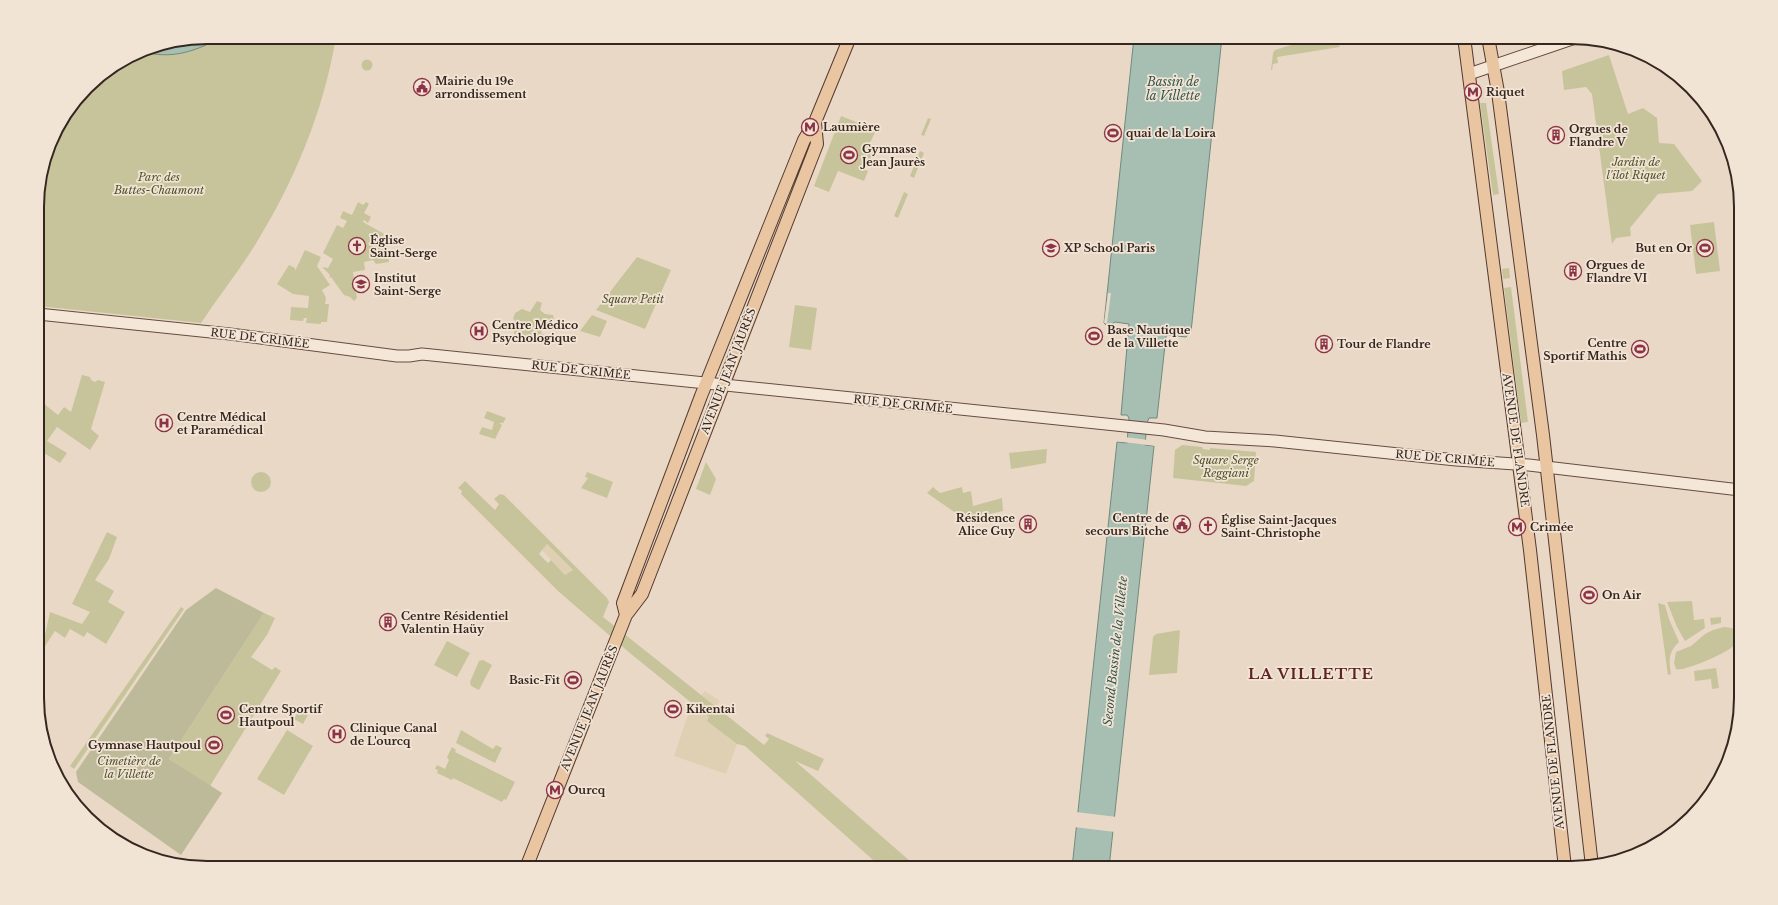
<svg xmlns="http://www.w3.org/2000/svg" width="1778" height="905" viewBox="0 0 1778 905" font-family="'Libre Baskerville',serif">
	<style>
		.farmland { fill: #dfd0b4 }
		.green { fill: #c7c49b; fill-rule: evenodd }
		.cemetery { fill: #bdba99 }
		.water { fill: #a7beb3; stroke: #6f8b7f }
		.pier { fill: #ead8c6 }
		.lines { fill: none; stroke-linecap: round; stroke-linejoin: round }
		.secondary-casing { stroke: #654c41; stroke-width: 13 }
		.primary-casing { stroke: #523a31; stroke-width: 14 }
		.secondary { stroke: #f5e7d8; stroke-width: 11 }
		.primary { stroke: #e9c5a2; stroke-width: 12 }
		.labels { text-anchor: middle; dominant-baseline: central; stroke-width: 3.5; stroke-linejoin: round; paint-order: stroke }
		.poi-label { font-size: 11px; font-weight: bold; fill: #352620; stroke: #f2e4d5; text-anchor: start }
		.park-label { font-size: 11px; font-style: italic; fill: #4d5028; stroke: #f2e4d5 }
		.street-label { font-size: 11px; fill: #352620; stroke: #f2e4d5 }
		.water-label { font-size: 12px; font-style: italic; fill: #31534a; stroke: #f2e4d5 }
		.district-label { font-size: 15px; font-weight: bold; letter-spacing: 1px; fill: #5e2423; stroke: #f2e4d5 }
		.rim { fill: none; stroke: #352620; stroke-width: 2 }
	</style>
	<rect width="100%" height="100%" fill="#ead8c6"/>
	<!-- farmland -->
	<path class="farmland" d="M547,544l26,26 -8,5 -23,-25z
		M705,691l15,10 -4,6 9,28 12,9 -11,30 -52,-18 15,-44z"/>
	<!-- green -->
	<path class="green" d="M207,37h129c-13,78 -44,150 -86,216 -16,24 -33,46 -49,70l-163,-17 -1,-110 17,-64 41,-53 47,-29z
		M1317,37l6,7h15l2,3 -63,10 1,6 -5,1 -1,6h-1l2,-17 2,-3z
		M1609,55l19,59 15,-6 14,10 2,25 15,1 28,37 -10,10 -34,3 -28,34 1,8 -15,2 -4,6 -20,-150 -6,-7 -22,3 -2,-19z
		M361.5 65a5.5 5.5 0 1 1 11 0a5.5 5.5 0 1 1-11 0Z
		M1480,103h6l13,91 -6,1z
		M841,116l35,14 -7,15 3,2 -2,4 3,1 -6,14 -2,-1 -2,4 5,2 -4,10 -26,-10 -9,21 -15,-6z
		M928,118l3,1 -7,17 -3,-1z
		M920,151l4,2 -10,25 -4,-2z
		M904,192l4,2 -10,24 -4,-2z
		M358,202l5,3 3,-3 3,2 -5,9 7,4 -3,6 -4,-3 -1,2 23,13 3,27 -13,2 -3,-4 -9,2 1,8 -12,2 4,26 -3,3 -4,-4 -6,-2 -13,-18 -2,1 1,-3 -8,-8 6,1 5,-9 -10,-6 14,-28 6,3 4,-7 -7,-3 3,-7 9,4z
		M1714,222l6,49 -24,3 -6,-49z
		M305,250l16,7 -4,9 13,19 -8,5 4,8 -1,6h4l-2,18h-6v2l-15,-1 1,-5h-3l-1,3 -13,-1 1,-13 17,1 1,-12 -16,-2 -16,-10 12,-19 6,3v3z
		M637,257l34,13 -26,59 -49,-19z
		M1509,268l1,10 -7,1 -1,-10z
		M1511,287l17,135 -7,1 -17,-135z
		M537,301l5,2 -2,7 5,4 8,1 1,4 -8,9h-3l-2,5 3,2 -4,7 -21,-2 -5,-6 1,-14 -2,-1 2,-6 7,-4 8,3z
		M795,305l22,3 -6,42 -22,-3z
		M592,315l15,6 -7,16 -20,-6z
		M82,375l8,2 1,3 4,2 3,-2 7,2 -14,47 8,7 -9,14 -33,-23 -10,14 20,12 -7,10 -22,-14v-50l20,16 6,-8 7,5z
		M487,411l19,7 -3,5h-4l3,2 -7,14 -16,-5 3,-7 10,3 2,-8 -10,-4z
		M1182,445l20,2 1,2 7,1v-2l46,4 -2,29 -8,5 -73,-8 2,-28z
		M1047,449l-1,14 -35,6 -2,-16z
		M706,462l10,17 -6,16 -14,-6z
		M251 482a10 10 0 1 1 20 0a10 10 0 1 1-20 0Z
		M587,472l26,10 -6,16 -26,-10 7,-10 -3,-1z
		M465,481l30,29 4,-6 -5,-5 6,-5 4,1 103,103 2,4 -6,15 161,128 5,-6 -4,-3 2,-3 57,26 -6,12 -23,-10 123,107h-36l-137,-122 -8,-2 -30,-23 2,-4 -78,-63 -73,-63 -97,-97 1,-3 -4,-3zM547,544l26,26 -8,5 -14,-15 -3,3 -9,-9z
		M933,487l7,6 22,-6 1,6 8,-2 2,15 29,-8 1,13 -35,8 -8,-3 -33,-23z
		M107,532l10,5 -8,22 -14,21 19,11 -6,11 17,10 -19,32 -19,-12 -3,5 -14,-8 -5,9 -10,-7 -12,18h-1l8,-37 32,12 8,-12 -18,-8z
		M1692,601l2,19 10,-1 1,9 -20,13 -8,-14 -10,-25z
		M1658,603l7,2 4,14 10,23c-11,10 -10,19 -8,32l-3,1z
		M181,607l3,2 -110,160 -4,-3z
		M264,613l11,5 -8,17 -16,22 21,13 3,-3 6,4 -71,115 -41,-27z
		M1721,617v6l-10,2 -1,-7z
		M1724,627l8,1 5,8 -1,7 -5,5c-8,6 -47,24 -55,21l-2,-6 2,-11 15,-6 14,-12 8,-4z
		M1180,630l-3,43 -28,2 4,-38 3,-3z
		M447,641l23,12 -13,24 -23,-12z
		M483,660l9,5 -13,25 -8,-4 -1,-4 9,-21z
		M1716,668l3,20 -7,1 -1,-10 -16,2 -1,-10z
		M301,706l9,5 -7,13 -9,-5z
		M287,730l26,16 -29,49 -27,-16z
		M461,730l32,19 3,-4 6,3 -7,15 -39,-20z
		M452,747l4,3 -1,2 60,30 -9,18 -2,-1 -2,3 -49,-24 -1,2 -15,-7 1,-3 -3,-1 2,-4 8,4 4,-9 -2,-3z"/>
	<!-- cemetery -->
	<path class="cemetery" d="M216,588l48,25 -95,146 53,34 -41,62 -103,-73 -2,-10 110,-162z"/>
	<!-- water -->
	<path class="water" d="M207,37h14c-25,15 -52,23 -80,14z
		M1134,37h88l-31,295 -5,5 -18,-2 -2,1 -9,82h-8l-2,5 -2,22 9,1 -45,422h-37l45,-426 10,1 2,-25 -2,-3h-6l8,-91 -14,-2 -7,5 -4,-4z"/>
	<!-- pier -->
	<path class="pier" d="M1108,293h3l-4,30h-3z
		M1125,437l23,3 -1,4h8l1,2 -41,-5 2,-1 8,1z
		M1076,812l41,5 -2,15 -41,-5z"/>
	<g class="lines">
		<!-- secondary casing -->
		<g class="secondary-casing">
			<path id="secondary" d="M1469,74l106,-36
				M38,314l192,20 167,22h12l13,-2 742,76 41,7 70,4 181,19 73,5 211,25"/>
		</g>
		<!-- primary casing -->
		<g class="primary-casing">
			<path id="primary" d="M1464,37l66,513 35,318
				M1488,37l10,55 45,343 49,431
				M626,615l-3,-12 78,-207 103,-256 11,-18 35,-85
				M526,868l100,-253 16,-21 175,-450 -2,-22"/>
		</g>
		<!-- secondary -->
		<use href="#secondary" class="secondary"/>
		<!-- primary -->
		<use href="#primary" class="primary"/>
	</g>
	<!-- icons -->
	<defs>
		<g id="civic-ring" transform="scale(0.9)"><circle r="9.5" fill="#f2e4d5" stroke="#8d3345" stroke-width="1.5"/><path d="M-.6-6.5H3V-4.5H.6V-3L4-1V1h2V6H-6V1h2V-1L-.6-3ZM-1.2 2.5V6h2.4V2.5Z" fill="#8d3345"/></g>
		<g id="metro-ring" transform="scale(0.9)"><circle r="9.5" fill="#f2e4d5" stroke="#8d3345" stroke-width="1.5"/><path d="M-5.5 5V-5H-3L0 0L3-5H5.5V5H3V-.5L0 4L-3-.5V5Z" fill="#8d3345"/></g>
		<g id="stadium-ring" transform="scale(0.9)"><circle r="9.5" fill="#f2e4d5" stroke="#8d3345" stroke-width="1.5"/><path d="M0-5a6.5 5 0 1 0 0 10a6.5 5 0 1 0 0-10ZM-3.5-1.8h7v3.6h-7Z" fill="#8d3345"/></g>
		<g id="building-ring" transform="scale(0.9)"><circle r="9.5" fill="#f2e4d5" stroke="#8d3345" stroke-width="1.5"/><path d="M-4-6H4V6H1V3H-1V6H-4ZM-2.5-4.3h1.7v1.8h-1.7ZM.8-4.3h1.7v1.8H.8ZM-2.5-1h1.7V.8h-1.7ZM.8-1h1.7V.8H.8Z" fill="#8d3345"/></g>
		<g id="church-ring" transform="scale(0.9)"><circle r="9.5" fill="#f2e4d5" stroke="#8d3345" stroke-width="1.5"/><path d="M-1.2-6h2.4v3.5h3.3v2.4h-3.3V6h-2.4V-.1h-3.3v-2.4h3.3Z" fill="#8d3345"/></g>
		<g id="university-ring" transform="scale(0.9)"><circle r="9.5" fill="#f2e4d5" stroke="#8d3345" stroke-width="1.5"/><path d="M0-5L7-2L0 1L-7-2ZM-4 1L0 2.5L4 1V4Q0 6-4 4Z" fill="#8d3345"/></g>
		<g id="hospital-ring" transform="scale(0.9)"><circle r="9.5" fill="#f2e4d5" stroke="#8d3345" stroke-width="1.5"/><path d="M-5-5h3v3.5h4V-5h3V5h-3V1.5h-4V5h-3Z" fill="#8d3345"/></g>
	</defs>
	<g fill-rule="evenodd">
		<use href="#civic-ring" x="422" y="87"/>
		<use href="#metro-ring" x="1473" y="92"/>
		<use href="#metro-ring" x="810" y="127"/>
		<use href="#stadium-ring" x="1113" y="133"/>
		<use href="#building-ring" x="1556" y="135"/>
		<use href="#stadium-ring" x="849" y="155"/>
		<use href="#church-ring" x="357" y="246"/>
		<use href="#university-ring" x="1051" y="248"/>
		<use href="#stadium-ring" x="1705" y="248"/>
		<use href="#building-ring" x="1573" y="271"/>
		<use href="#university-ring" x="361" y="284"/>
		<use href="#hospital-ring" x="479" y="331"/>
		<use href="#stadium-ring" x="1094" y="336"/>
		<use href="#building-ring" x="1324" y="344"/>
		<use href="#stadium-ring" x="1640" y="349"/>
		<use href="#hospital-ring" x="164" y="423"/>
		<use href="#building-ring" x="1028" y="524"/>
		<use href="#civic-ring" x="1182" y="524"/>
		<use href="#church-ring" x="1208" y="526"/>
		<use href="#metro-ring" x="1517" y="527"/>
		<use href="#stadium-ring" x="1589" y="595"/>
		<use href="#building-ring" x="388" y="622"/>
		<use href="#stadium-ring" x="573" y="680"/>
		<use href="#stadium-ring" x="673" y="709"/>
		<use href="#stadium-ring" x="226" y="715"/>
		<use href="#hospital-ring" x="337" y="734"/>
		<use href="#stadium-ring" x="214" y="745"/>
		<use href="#metro-ring" x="555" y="790"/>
	</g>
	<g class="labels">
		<!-- poi labels -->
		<g class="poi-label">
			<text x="435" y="81">Mairie du 19e<tspan x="435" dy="13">arrondissement</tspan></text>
			<text x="1486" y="92">Riquet</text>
			<text x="823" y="127">Laumière</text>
			<text x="1569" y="129">Orgues de<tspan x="1569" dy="13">Flandre V</tspan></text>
			<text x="1126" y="133">quai de la Loira</text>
			<text x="862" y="149">Gymnase<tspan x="862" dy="13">Jean Jaurès</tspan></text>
			<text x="370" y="240">Église<tspan x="370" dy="13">Saint-Serge</tspan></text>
			<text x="1064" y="248">XP School Paris</text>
			<text x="1692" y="248" text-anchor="end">But en Or</text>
			<text x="1586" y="265">Orgues de<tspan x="1586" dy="13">Flandre VI</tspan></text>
			<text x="374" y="278">Institut<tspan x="374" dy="13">Saint-Serge</tspan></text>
			<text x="492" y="325">Centre Médico<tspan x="492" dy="13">Psychologique</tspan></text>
			<text x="1107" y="330">Base Nautique<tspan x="1107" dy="13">de la Villette</tspan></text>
			<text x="1627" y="343" text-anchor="end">Centre<tspan x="1627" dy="13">Sportif Mathis</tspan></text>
			<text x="1337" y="344">Tour de Flandre</text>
			<text x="177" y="417">Centre Médical<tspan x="177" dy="13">et Paramédical</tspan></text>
			<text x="1015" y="518" text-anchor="end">Résidence<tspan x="1015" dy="13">Alice Guy</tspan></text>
			<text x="1169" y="518" text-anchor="end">Centre de<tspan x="1169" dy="13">secours Bitche</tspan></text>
			<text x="1221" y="520">Église Saint-Jacques<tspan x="1221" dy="13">Saint-Christophe</tspan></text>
			<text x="1530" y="527">Crimée</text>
			<text x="1602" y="595">On Air</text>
			<text x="401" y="616">Centre Résidentiel<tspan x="401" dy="13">Valentin Haüy</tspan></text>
			<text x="560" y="680" text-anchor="end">Basic-Fit</text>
			<text x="239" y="709">Centre Sportif<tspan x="239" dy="13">Hautpoul</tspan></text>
			<text x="686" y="709">Kikentai</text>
			<text x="350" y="728">Clinique Canal<tspan x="350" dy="13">de L'ourcq</tspan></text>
			<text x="201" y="745" text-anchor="end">Gymnase Hautpoul</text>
			<text x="568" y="790">Ourcq</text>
		</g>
		<!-- park labels -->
		<g class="park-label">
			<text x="1636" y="162">Jardin de<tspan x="1636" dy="13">l'îlot Riquet</tspan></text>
			<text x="159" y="177">Parc des<tspan x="159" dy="13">Buttes-Chaumont</tspan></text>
			<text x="633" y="299">Square Petit</text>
			<text x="1226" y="460">Square Serge<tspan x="1226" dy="13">Reggiani</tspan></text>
			<text x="129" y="761">Cimetière de<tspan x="129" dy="13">la Villette</tspan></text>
		</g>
		<!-- street labels -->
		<g class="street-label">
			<text transform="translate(260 338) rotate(7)">RUE DE CRIMÉE</text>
			<text transform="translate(581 370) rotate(6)">RUE DE CRIMÉE</text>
			<text transform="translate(728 371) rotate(-69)">AVENUE JEAN JAURÈS</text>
			<text transform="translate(903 404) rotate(6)">RUE DE CRIMÉE</text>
			<text transform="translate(1516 440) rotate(82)">AVENUE DE FLANDRE</text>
			<text transform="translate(1445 458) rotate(5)">RUE DE CRIMÉE</text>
			<text transform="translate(589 708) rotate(-68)">AVENUE JEAN JAURÈS</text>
			<text transform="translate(1553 762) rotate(-96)">AVENUE DE FLANDRE</text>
		</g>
		<!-- water labels -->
		<g class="water-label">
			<text x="1173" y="81">Bassin de<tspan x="1173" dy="14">la Villette</tspan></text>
			<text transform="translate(1115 651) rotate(-84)">Second Bassin de la Villette</text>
		</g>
		<!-- district labels -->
		<g class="district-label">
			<text x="1311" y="673">LA VILLETTE</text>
		</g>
	</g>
	<!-- crop -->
	<path d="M0 0H1778V905H0ZM207 44H1571A163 163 0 0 1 1734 207V698A163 163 0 0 1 1571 861H207A163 163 0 0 1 44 698V207A163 163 0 0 1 207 44Z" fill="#f2e4d5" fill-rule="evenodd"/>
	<path class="rim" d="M207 44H1571A163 163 0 0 1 1734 207V698A163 163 0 0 1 1571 861H207A163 163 0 0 1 44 698V207A163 163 0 0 1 207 44Z"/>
</svg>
